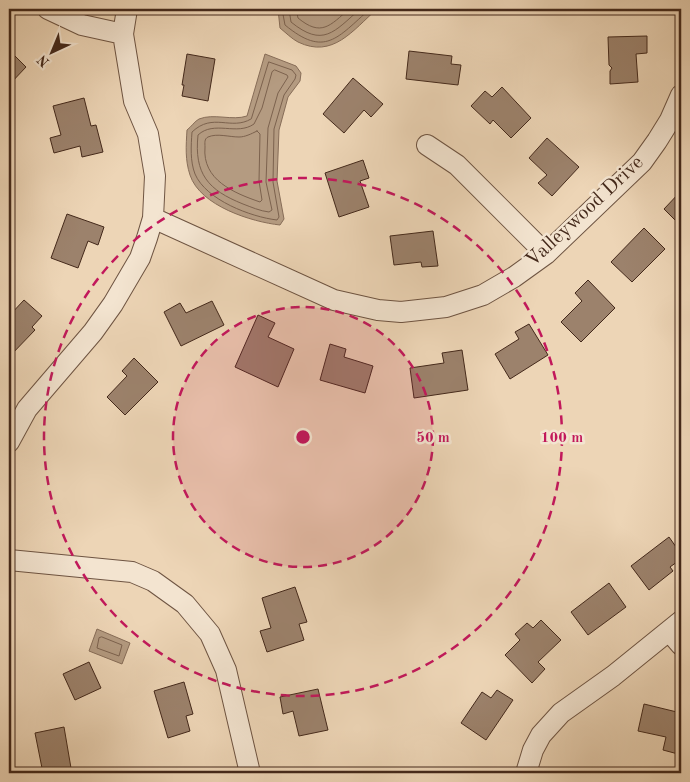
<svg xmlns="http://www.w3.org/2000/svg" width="690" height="782" viewBox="0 0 690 782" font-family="'Old Standard TT',serif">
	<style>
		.water { fill: #b49b81; stroke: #876d58 }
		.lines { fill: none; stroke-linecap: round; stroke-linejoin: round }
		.shore { stroke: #7c624e; stroke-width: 1 }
		.building { fill: #9c826c; stroke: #44291b }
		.minor-casing { stroke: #6e5442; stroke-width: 22 }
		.minor { stroke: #f3e4d0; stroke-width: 20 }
		.ring { fill: none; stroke: #c2185b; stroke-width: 2.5; stroke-dasharray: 9 6 }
		.labels { text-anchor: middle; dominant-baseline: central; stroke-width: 5; stroke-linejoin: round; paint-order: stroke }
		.street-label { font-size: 20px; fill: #44291b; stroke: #f3e4d0 }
		.centre { fill: #c2185b; stroke: #f3e4d0; stroke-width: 2.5 }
		.ring-label { font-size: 15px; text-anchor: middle; font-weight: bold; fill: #c2185b; stroke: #f3e4d0; stroke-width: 5; stroke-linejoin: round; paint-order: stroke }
	</style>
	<rect width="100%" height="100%" fill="#edd5b6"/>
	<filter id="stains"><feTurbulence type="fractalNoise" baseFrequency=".004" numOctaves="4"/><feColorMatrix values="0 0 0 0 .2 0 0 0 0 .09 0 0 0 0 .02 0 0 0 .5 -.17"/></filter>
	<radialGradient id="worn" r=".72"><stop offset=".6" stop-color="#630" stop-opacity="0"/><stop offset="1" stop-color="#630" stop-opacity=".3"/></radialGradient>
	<!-- water -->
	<path class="water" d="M278,9h99c-24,21 -44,50 -79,33 -6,-3 -13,-10 -18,-14z
		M265,54l31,12 5,7 -1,8 -12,16 -9,33 -2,51 7,38 -4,6c-28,-3 -80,-19 -90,-50 -5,-15 -4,-29 -3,-45 4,-3 8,-9 12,-11 15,-6 33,2 48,-3z
		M97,629l33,14 -8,21 -33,-13z"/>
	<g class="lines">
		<!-- shore -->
		<path class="shore" d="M282,9l3,16c40,33 52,13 85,-16
			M289,9l2,13c32,26 43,10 69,-13
			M296,9l2,9c23,19 32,8 51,-9
			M269,62l23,8 4,5 -1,4 -11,16 -10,34 -1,53 6,35 -2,3c-26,-3 -71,-20 -82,-46 -5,-13 -4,-28 -3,-42 21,-20 39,-1 59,-13z
			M275,70l12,5 1,2 -10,16 -10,35 -2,54 6,28 -3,2c-9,-1 -18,-5 -26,-8 -35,-14 -49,-30 -45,-69 16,-15 39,1 56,-11l8,-16 10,-36z
			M257,131l3,3 -1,47 3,19 -2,2c-26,-9 -58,-22 -55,-55 0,-4 -1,-8 3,-10 9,-4 21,0 31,0 6,0 12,-3 18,-6z
			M102,637l20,8 -3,11 -22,-8 2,-10z"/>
	</g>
	<!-- building -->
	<path class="building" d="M647,36v17l-11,1 2,28 -28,2v-13l2,-3 -3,-3 -1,-28z
		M9,50l17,17 -17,18z
		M409,51l43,5 -1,8 10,1 -3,20 -52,-6z
		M187,54l28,5 -7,42 -26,-5 2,-11h-2z
		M353,78l30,26 -12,13 -7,-7 -20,23 -21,-19z
		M502,87l29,31 -20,20 -18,-18 -3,4 -19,-18 14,-15 7,6z
		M84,98l7,28 5,-1 7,27 -21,5 -2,-11 -26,7 -4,-15 11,-3 -8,-29z
		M547,138l32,29 -27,29 -14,-13 9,-8 -18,-17z
		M363,160l6,18 -9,3 9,26 -30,10 -14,-44z
		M681,191v35l-17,-17z
		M67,214l37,13 -6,18 -10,-4 -10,27 -27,-10z
		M644,228l21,21 -33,33 -21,-20z
		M433,231l5,35 -16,1 -1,-5 -27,3 -4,-29z
		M588,280l27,28 -34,34 -20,-20 21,-21 -7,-8z
		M24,300l18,16 -10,11 3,3 -26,27v-41z
		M212,301l12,24 -43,21 -17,-34 16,-9 6,10z
		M258,315l17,8 -7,14 26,12 -16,38 -43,-20z
		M529,324l19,31 -38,24 -15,-25 24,-15 -4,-7z
		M330,344l16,5 -2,8 29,9 -8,27 -45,-13z
		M462,350l6,40 -54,8 -4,-30 34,-5 -2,-10z
		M134,358l24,24 -33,33 -18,-18 20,-21 -5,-5z
		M669,537l12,17v5l-11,8 3,4 -24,19 -18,-24z
		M609,583l17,24 -38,28 -17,-23z
		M295,587l12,35 -8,2 5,16 -37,12 -7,-21 11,-3 -9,-30z
		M541,620l20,20 -23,22 7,7 -13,14 -27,-28 15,-15 -5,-6 12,-11 6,5z
		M89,662l12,26 -26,12 -12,-26z
		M184,682l9,32 -7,2 4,15 -22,7 -14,-47z
		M318,689l10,41 -29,6 -6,-25 -10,3 -3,-17z
		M497,690l16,10 -27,40 -25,-17 21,-31 9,6z
		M644,704l37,9v24l-3,17 -15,-4 3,-13 -28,-6z
		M64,727l7,41 -9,2 1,3h-20l-8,-40z"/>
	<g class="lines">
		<!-- minor casing -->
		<g class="minor-casing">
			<path id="minor" d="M48,9l34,16 41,9
				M427,145l30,20 89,89
				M153,218l181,82 44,10 23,2 45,-5 37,-12 31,-18 32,-23 96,-92 15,-21 13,-21 11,-25
				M9,442l18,-33 66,-77 20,-28 27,-46 7,-20 6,-20 2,-42 -7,-42 -14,-33 -11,-67 4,-25
				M9,560l123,12 21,9 32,23 25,30 16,36 24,103
				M669,631l12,14
				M526,773l7,-23 8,-15 20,-22 52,-37 68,-55"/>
		</g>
		<!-- minor -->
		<use href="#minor" class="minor"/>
	</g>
	<!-- distance rings -->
	<circle cx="303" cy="437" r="130" fill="#c2185b" fill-opacity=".12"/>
	<g class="ring">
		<circle cx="303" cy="437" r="130"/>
		<circle cx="303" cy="437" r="259"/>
	</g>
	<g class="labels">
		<!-- street labels -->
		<g class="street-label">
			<text transform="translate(585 212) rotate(-43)">Valleywood Drive</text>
		</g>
	</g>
	<circle cx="303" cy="437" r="8" class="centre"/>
	<g class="ring-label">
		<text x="433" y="442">50 m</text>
		<text x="562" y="442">100 m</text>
	</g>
	<!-- margin -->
	<rect width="690" height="782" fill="none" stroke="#edd5b6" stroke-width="30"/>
	<rect x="10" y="10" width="670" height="762" fill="none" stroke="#44291b" stroke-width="2.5"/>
	<rect x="15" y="15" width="660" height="752" fill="none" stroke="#44291b"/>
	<!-- north arrow -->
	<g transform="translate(52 52) rotate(224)" stroke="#f3e4d0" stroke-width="4" paint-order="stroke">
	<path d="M0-4L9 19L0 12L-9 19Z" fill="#44291b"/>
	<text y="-8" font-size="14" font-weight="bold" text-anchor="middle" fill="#44291b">N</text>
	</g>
	<rect width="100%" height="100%" filter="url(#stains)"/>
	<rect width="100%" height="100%" fill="url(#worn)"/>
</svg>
